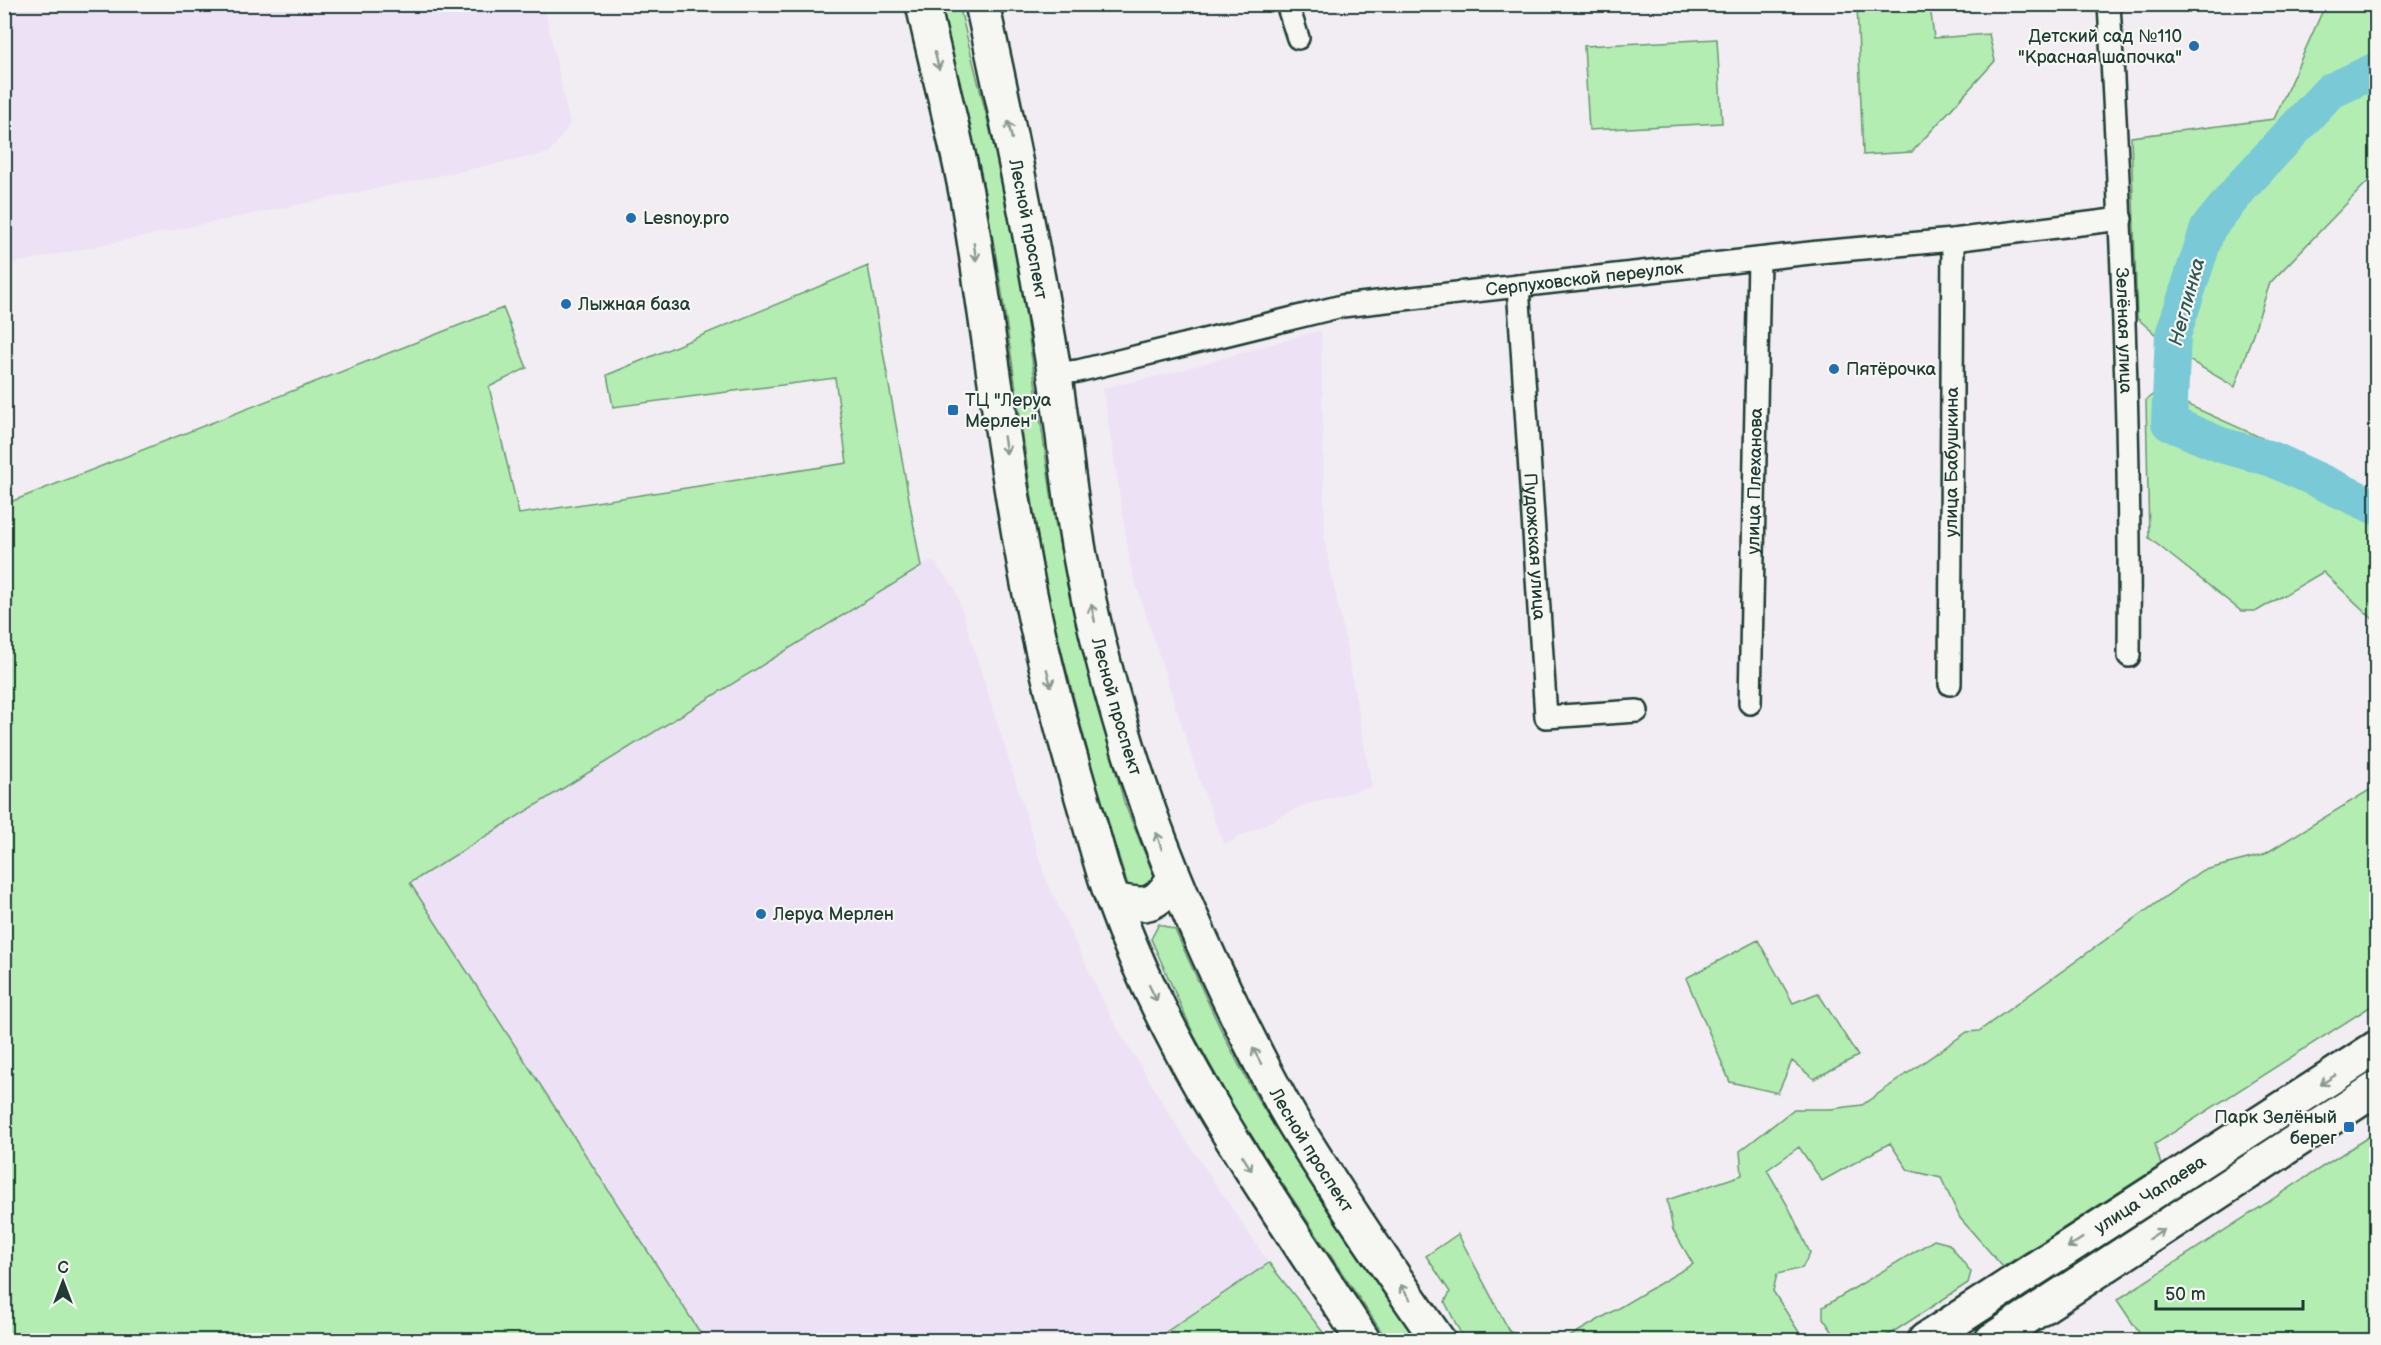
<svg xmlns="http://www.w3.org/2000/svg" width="2381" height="1345" viewBox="0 0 2381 1345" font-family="'Balsamiq Sans',sans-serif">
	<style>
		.built { fill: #ede2f5 }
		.green { fill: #b3edb2; stroke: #699573; stroke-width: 1.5 }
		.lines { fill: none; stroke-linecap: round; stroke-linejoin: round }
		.river { stroke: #7ac9d6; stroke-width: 36 }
		.street-casing { stroke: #1f3d34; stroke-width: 26 }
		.primary-casing { stroke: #1f3d34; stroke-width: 38 }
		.street { stroke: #f6f6f2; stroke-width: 21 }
		.primary { stroke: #f6f6f2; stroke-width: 33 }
		.oneway { stroke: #8a9a93 }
		.poi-dot { fill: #1f6fb2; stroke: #f6f6f2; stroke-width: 2 }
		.labels { text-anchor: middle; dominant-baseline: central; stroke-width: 4.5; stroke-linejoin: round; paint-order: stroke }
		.poi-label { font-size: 18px; fill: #1f3d34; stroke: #f6f6f2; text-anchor: start }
		.street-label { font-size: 18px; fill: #1f3d34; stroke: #f6f6f2 }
		.water-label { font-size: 20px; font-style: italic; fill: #315954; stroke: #f6f6f2 }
	</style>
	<rect width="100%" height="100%" fill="#f2edf3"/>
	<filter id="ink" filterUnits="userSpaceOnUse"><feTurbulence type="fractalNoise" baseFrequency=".0167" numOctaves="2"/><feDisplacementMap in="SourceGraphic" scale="12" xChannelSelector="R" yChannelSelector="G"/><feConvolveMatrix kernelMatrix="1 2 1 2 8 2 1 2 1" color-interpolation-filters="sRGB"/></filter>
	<g filter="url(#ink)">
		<!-- built -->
		<path class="built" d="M5,4l539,1 26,119 -20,29 -545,112z
			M1321,330l4,213 21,100 26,144 -68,18 -80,40 -24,-63 -69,-213 -28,-181 64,-14z
			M932,560l23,28 92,294 64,135 69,114 89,132 -115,77h-449l-295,-457z"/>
		<!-- green -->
		<path class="green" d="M940,5h19l40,161 22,117 34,239 18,89 51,191 32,79 -2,9 -25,-2 -27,-82 -52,-199 -14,-81 -35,-240 -20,-114z
			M1857,5h73l4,33 55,-4 6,27 -83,91 -49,3z
			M2323,5h53v168l-106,110 -35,104 -60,-35 -38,-34 -6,-181 143,-18 49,-109z
			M1717,39l5,84 -133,7 -5,-84z
			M868,266l53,301 -511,316 295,457h-700v-836l498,-196 24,60 -38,19 30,127 328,-51 -12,-85 -222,29 -6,-32z
			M2157,391l219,98v133l-53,-50 -66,39h-16l-92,-73 -3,-138z
			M2376,786v217l-221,141 6,21 -158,102 -43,-49 -19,-40 -33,-8 -18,-27 -68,38 -23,-34 -32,23 22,38 21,45 -8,15 -25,6 -4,17 31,49h-240l129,-76 -20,-34 -6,-30 75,-25 -2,-24 54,-42h37l31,-4 105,-73 12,-1 222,-160 62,-16z
			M1159,924l16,6c26,57 51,114 82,168 50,83 103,164 160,242h-30l-143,-214 -50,-91 -43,-96z
			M1758,940l35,63 25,-10 40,63 -44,23 -22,-18 -14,32 -48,-11 -44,-104z
			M2376,1132v208h-232l-27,-40z
			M1458,1234l52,98 38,8h-84l-19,-38 5,-10 -24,-36z
			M1934,1240l15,4 22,28 -3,11 -87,57h-43l-15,-22v-11z
			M1269,1263l60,77h-175z"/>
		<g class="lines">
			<!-- river -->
			<path class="river" d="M2376,70l-47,22 -86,93 -35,43 -35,107 -4,88 52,22 51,14 104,48"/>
			<!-- street casing -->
			<g class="street-casing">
				<g id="street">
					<path d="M1287,4l11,34"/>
					<path id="s1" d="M2109,4c12,218 22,435 20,652"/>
					<path id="s2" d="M1518,286l28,431 91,-6"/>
					<path id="s3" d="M1054,374l24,-3 264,-65 477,-54 134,-12 168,-21"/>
					<path id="s4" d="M1950,684l3,-444"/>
					<path id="s5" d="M1750,703l9,-444"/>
				</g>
			</g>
			<!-- primary casing -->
			<g class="primary-casing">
				<g id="primary">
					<path d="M923,4c15,70 35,139 47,210 19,118 33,237 55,354 15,82 37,163 61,243 9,29 16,60 27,89 57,160 158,299 250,440"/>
					<path id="s6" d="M982,4c27,122 52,244 72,367 10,62 15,124 26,185 11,61 27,122 45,182 26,88 61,171 100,253 22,45 44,91 70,134 45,74 94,145 143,215"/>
					<path d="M1113,900c33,7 42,8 61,-22"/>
					<path id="s7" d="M1925,1340l451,-292"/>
					<path d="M1992,1340l384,-251"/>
				</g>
			</g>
			<!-- street -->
			<use href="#street" class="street"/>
			<!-- primary -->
			<use href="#primary" class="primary"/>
		</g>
		<!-- one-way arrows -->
		<defs><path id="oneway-shaft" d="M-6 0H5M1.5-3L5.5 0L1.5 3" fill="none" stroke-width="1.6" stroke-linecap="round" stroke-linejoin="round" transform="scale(1.5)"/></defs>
		<g class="oneway">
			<use href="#oneway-shaft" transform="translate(937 61) rotate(76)"/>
			<use href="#oneway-shaft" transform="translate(1010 130) rotate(-102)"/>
			<use href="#oneway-shaft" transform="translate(975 252) rotate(82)"/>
			<use href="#oneway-shaft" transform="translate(1005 445) rotate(81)"/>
			<use href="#oneway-shaft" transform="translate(1093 613) rotate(-102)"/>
			<use href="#oneway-shaft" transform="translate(1049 678) rotate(76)"/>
			<use href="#oneway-shaft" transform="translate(1159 841) rotate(-109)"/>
			<use href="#oneway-shaft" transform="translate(1153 993) rotate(64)"/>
			<use href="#oneway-shaft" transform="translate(1257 1056) rotate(-118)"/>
			<use href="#oneway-shaft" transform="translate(2328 1080) rotate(147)"/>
			<use href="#oneway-shaft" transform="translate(1247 1163) rotate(58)"/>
			<use href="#oneway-shaft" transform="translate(2156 1234) rotate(-33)"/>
			<use href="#oneway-shaft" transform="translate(2075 1243) rotate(147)"/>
			<use href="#oneway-shaft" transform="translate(1405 1292) rotate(-125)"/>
		</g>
	</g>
	<!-- markers -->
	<g class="poi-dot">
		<circle cx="2194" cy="46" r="6"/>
		<circle cx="631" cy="218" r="6"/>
		<circle cx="566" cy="304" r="6"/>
		<circle cx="1834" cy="369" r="6"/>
		<rect x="947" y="404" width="12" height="12" rx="3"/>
		<circle cx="761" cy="914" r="6"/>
		<rect x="2343" y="1121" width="12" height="12" rx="3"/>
	</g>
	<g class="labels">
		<!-- poi labels -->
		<g class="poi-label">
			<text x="2182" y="36" text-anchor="end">Детский сад №110<tspan x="2182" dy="21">"Красная шапочка"</tspan></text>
			<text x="643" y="218">Lesnoy.pro</text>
			<text x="578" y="304">Лыжная база</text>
			<text x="1846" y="369">Пятёрочка</text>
			<text x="965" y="400">ТЦ "Леруа<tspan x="965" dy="21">Мерлен"</tspan></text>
			<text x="773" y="914">Леруа Мерлен</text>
			<text x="2337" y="1117" text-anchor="end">Парк Зелёный<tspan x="2337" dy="21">берег</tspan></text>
		</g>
		<!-- street labels -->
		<g class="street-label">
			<text stroke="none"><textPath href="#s6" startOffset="230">Лесной проспект</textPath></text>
			<text stroke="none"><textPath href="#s3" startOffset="540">Серпуховской переулок</textPath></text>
			<text stroke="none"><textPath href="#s1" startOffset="327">Зелёная улица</textPath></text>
			<text stroke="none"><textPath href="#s4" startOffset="222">улица Бабушкина</textPath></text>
			<text stroke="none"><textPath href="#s5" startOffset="222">улица Плеханова</textPath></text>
			<text stroke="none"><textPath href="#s2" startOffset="261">Пудожская улица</textPath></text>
			<text stroke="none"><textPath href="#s6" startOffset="716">Лесной проспект</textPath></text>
			<text stroke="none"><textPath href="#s6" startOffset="1202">Лесной проспект</textPath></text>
			<text stroke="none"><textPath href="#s7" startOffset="268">улица Чапаева</textPath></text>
		</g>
		<!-- water labels -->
		<g class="water-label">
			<text transform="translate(2187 302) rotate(-75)">Неглинка</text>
		</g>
	</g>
	<!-- margin -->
	<rect width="2381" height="1345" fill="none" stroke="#f6f6f2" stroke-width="24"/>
	<rect x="12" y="12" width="2357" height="1321" fill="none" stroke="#1f3d34" stroke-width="2" filter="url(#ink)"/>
	<!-- north arrow -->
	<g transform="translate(63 1282)" stroke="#f6f6f2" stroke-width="4.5" paint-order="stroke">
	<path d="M0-4.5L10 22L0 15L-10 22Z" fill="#1f3d34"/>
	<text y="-9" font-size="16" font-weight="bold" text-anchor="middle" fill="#1f3d34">С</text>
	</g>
	<!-- scale -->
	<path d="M2156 1300v9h147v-9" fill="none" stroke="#1f3d34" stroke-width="3"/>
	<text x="2165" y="1300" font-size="18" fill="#1f3d34" stroke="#f6f6f2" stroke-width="4.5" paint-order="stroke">50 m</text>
</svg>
